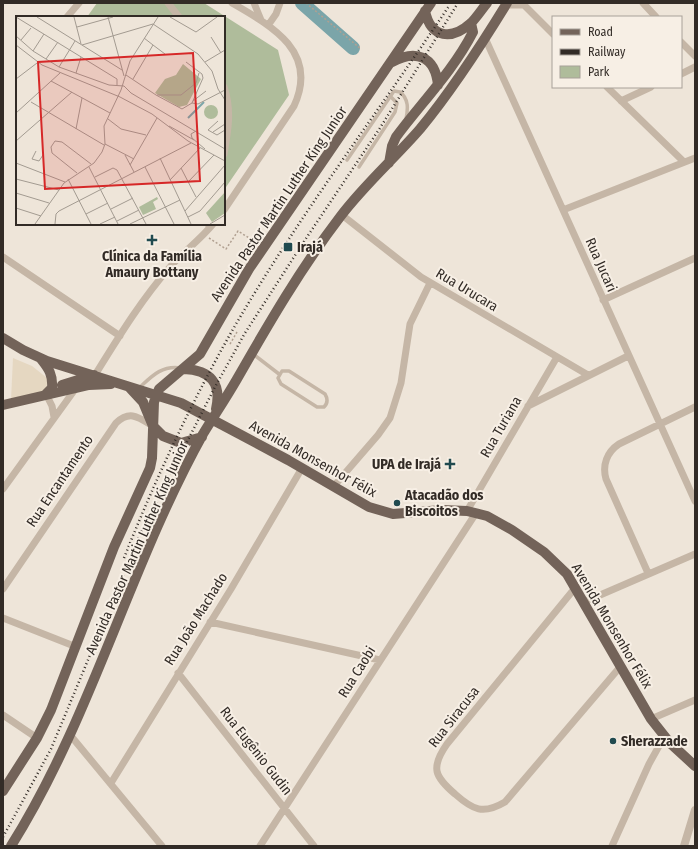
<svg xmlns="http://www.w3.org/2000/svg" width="698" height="849" viewBox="0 0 698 849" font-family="'Fira Sans Condensed',sans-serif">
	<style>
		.park { fill: #afbc9b }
		.plaza { fill: #e5d7c1 }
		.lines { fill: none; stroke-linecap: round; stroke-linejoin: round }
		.river { stroke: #7ba5a9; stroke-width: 14 }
		.path { stroke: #b1a091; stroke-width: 1.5; stroke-dasharray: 2 2; stroke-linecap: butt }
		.service { stroke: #c5b6a6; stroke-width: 3.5 }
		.minor { stroke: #c5b6a6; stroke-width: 7 }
		.tertiary { stroke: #c5b6a6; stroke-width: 8 }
		.primary { stroke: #736359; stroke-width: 10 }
		.rail { stroke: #322b26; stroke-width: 2.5; stroke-dasharray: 1 3; stroke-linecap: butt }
		.poi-dot { fill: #204a4f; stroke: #f7efe5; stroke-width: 1.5 }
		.labels { text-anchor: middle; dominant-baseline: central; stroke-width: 4; stroke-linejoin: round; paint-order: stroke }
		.street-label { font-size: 14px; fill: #322b26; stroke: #f7efe5 }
		.poi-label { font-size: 14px; font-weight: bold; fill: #322b26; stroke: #f7efe5; text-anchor: start }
		.inset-river { fill: none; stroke: #7ba5a9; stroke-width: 2 }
		.inset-road { fill: none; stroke: #a39b91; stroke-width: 1 }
		.view { fill: #d62828; fill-opacity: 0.15; stroke: #d62828; stroke-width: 2 }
		.inset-edge { fill: none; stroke: #322b26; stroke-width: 2 }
	</style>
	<rect width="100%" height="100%" fill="#eee5d9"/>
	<!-- park -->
	<path class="park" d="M97,3h107l74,47 11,45 -65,95v-173h-137z"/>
	<!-- plaza -->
	<path class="plaza" d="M13,358l19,8 15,12v8l-2,5 -34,9z"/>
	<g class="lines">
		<!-- river -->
		<path class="river" d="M302,3l51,45"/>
		<!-- path -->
		<path class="path" d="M306,3l55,46
			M209,238l17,11 12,-18 19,12
			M230,344l7,-12"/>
		<!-- service -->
		<path class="service" d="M347,160l47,-69 6,1c9,7 8,17 6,27
			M359,167l36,-55 2,-9 -7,-7
			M205,224l5,4
			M306,249l8,-1
			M253,354l26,20
			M282,371h7l36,23c3,5 3,9 -1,13h-7l-36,-23 -3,-6z
			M138,389c13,-12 23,-24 43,-21"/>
		<!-- minor -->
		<path class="minor" d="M168,3l11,14
			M254,3l7,17
			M522,3l31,31
			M643,3l13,14
			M506,5h17
			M67,17l12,-14
			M269,24l7,-10 4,-11
			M485,38l210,463
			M681,42l14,14
			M681,74l14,-7
			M224,87c8,23 4,44 0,67
			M607,87l77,75
			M621,101l30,-14
			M224,210l70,-104c25,-54 -22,-80 -62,-103
			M563,210l132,-52
			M342,215l79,62 167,98
			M3,257l117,79
			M603,300l92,-42
			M95,375c23,-37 46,-75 75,-108 13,-15 30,-27 43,-43
			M46,394l6,12 2,11
			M528,406l100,-50
			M333,487l45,-52 12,-17 11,-35 9,-59 20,-41
			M3,489l73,-101
			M467,511l90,-154
			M648,573l-42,-94c-4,-14 1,-27 13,-35l76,-37
			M575,588l-128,156c-17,24 -12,33 8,50 18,16 28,21 50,8l115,-135
			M3,589l113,-166c14,-13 22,-6 37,3
			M584,602l111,-48
			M3,618l71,28
			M210,622l170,38
			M178,673l136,173
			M3,715l34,23
			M651,719l44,-19
			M71,736l91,110
			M111,783l120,-194 71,-121
			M260,846l216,-333
			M612,846l37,-82 15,-27"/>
		<!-- tertiary -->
		<path class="tertiary" d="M684,846l11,-36"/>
		<!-- primary -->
		<path class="primary" d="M425,11c6,28 27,29 46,12 6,-6 11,-14 16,-20
			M392,62c24,-13 43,-6 46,23
			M389,163l3,-17 4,-9c26,-35 57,-66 77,-105l-2,-9
			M3,338l20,12 24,11 134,42 107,57 81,47 24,7 49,-4 25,1 20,5 25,14 32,22 23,22 84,145 19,24 25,23
			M41,359c8,10 12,16 11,29l-6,6
			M184,369c26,1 38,14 32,40
			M62,385l32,-10
			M130,388l13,14 10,24 10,10 18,7 21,-6
			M3,405l86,-20 22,-1
			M3,791l34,-53 14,-28 63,-163 36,-79 2,-10 2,-56 5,-13 41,-35 49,-85 182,-266
			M11,846c81,-129 118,-279 192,-412 11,-18 23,-36 34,-55 32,-56 64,-111 103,-162 24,-32 54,-58 80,-88 33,-40 60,-82 87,-126"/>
		<!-- rail -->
		<path class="rail" d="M124,558c31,-78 67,-155 108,-227 65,-113 145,-217 217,-325
			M3,837l48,-88 91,-219 73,-143 30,-54 58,-90 77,-115 78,-125"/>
	</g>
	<!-- markers -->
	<g class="poi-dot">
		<path d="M150 234h4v4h4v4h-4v4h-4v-4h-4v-4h4z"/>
		<rect x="283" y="242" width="10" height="10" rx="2"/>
		<path d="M448 458h4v4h4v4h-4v4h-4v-4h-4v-4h4z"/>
		<circle cx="397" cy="503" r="4"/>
		<circle cx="613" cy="741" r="4"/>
	</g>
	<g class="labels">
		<!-- street labels -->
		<g class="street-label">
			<text transform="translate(279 204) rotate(-56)">Avenida Pastor Martin Luther King Junior</text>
			<text transform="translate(601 265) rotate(66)">Rua Jucari</text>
			<text transform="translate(467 290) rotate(31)">Rua Urucara</text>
			<text transform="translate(501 427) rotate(-60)">Rua Turiana</text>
			<text transform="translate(313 459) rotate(29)">Avenida Monsenhor Félix</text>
			<text transform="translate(60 481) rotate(-56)">Rua Encantamento</text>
			<text transform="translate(137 548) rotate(-66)">Avenida Pastor Martin Luther King Junior</text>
			<text transform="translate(196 619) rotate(-58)">Rua João Machado</text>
			<text transform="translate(612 626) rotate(59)">Avenida Monsenhor Félix</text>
			<text transform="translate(357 672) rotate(-58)">Rua Caobi</text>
			<text transform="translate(454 717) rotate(-52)">Rua Siracusa</text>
			<text transform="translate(256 751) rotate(52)">Rua Eugênio Gudin</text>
		</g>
		<!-- poi labels -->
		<g class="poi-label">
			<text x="297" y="247">Irajá</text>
			<text x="152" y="256" text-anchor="middle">Clínica da Família<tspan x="152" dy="16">Amaury Bottany</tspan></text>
			<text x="441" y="464" text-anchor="end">UPA de Irajá</text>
			<text x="405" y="495">Atacadão dos<tspan x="405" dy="16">Biscoitos</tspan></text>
			<text x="621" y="741">Sherazzade</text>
		</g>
	</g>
	<!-- overview -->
	<g transform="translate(16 16)">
		<rect width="209" height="209" fill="#eee5d9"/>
		<path d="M167,48l18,15 -14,26 -8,2 -24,-14 10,-14 11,-4zM188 96a7 7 0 1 1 14 0a7 7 0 1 1-14 0ZM209,176v21l-13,9 -6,-9zM141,181l1,2 -5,3 3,7 -13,6 -4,-8z" fill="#afbc9b"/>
		<path class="inset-river" d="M172,102l16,-16"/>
		<path class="inset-road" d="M0,1l101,62v6M21,1l85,53M58,1l7,27M92,1l16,59M154,1l26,15 21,-15M61,11l36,-10M0,20l17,15 26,16 50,18 15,1 7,7 94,56M195,21l10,16M5,24l10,-12M0,29l26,20 78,32 32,17 36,27 37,20M66,29l71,-21 45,30 14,17 6,18 7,11M137,29l12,9M17,35l11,-17M30,43l12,-17M189,46l20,-12M43,51l16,-26M60,57l5,-16M110,59l30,20 26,14 10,-6 11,-25 -1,-4 -16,-12M0,63l21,-16M117,63l20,-34 -9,-7M35,65l59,32M141,79h24l15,-12 3,-10M177,85l13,-10M15,86l73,43M176,87l6,1 27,-14M0,97l44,-40M92,103l13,10 25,6M202,105l-10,9 9,5 8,-5M153,110l25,14M60,113l6,-31M180,115l-5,3 1,4 13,11M197,116l12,-8M0,125l56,-49M89,128l29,15M20,135l-4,8 7,2 4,-6M109,139l9,17M144,142l31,66M0,147l49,19M114,149l27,-47M73,151l29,57M129,151l29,57M165,152l15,29M61,157l-25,-20 -1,-6 4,-6 7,1 29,22M79,161l18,-9 4,2 29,54M0,163l43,11M52,163l23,45M154,164l30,-32M172,166l26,-27M0,177l33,10M0,192l25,8M95,193l22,-11M169,195l40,-46M70,198l22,-11M172,201l12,-6 25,-29M101,205l22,-11M19,208l29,-41 30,-20 8,-11 3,-8 -1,-18 17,-36 9,-29 28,-44M39,208l1,-10 3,-3 132,-68M84,208l15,-7M114,208l50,-24M194,208l15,-9"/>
		<path class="view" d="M177,37l7,128 -155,8 -7,-127z"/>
		<rect width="209" height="209" class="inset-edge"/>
	</g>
	<!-- border -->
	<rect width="698" height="849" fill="none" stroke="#322b26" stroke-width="8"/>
	<!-- legend -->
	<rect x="552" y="16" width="130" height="72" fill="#f7efe5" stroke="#a8a199"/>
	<rect x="560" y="29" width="20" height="6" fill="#736359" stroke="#a8a199"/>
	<text x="588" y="36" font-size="12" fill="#322b26">Road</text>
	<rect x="560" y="49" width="20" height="6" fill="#322b26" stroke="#a8a199"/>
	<text x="588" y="56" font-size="12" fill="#322b26">Railway</text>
	<rect x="560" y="66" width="20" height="12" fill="#afbc9b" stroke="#a8a199"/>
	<text x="588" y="76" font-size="12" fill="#322b26">Park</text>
</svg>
